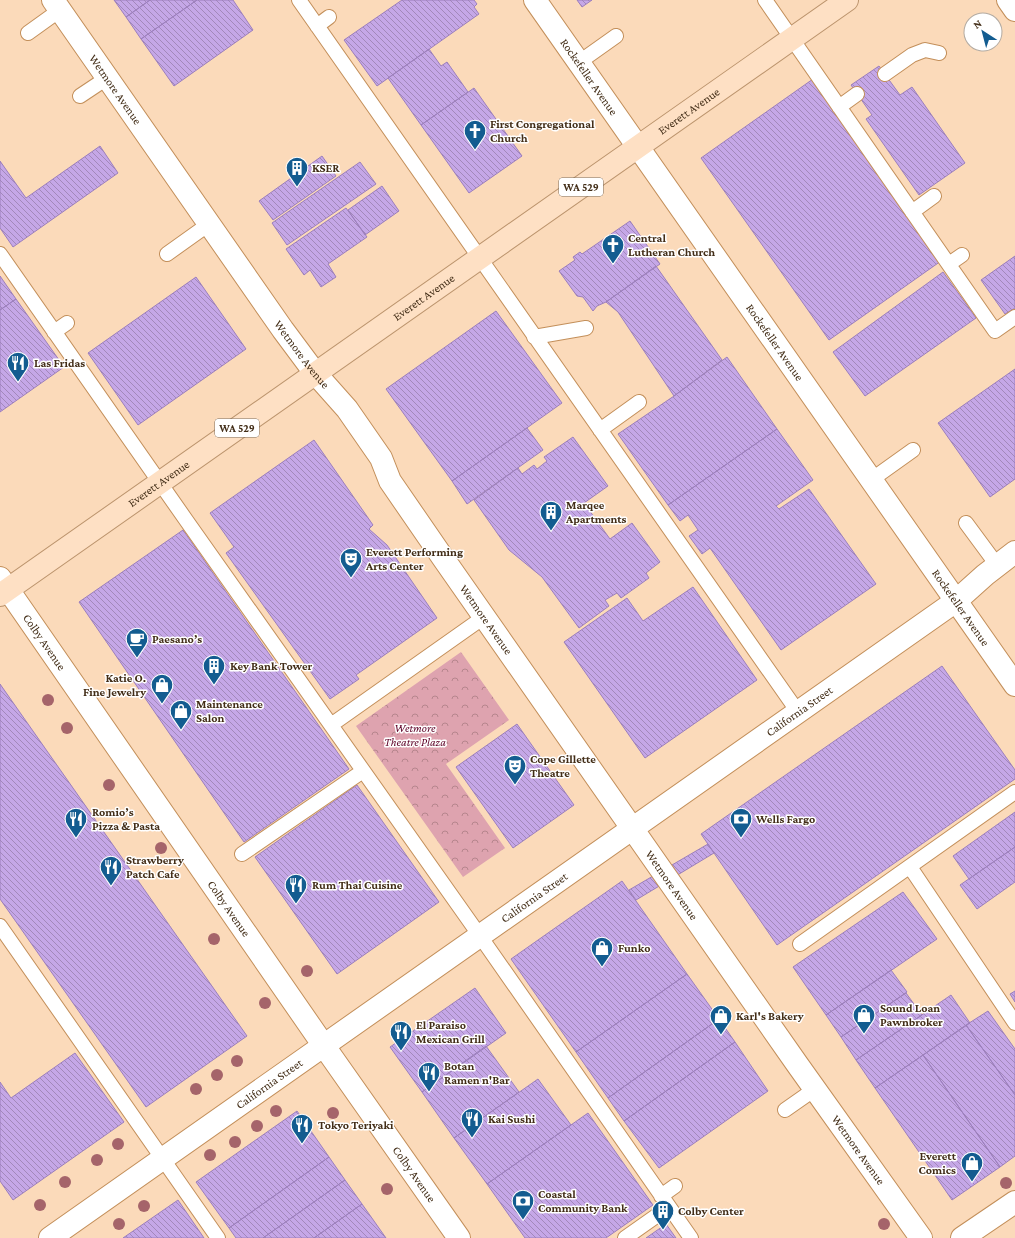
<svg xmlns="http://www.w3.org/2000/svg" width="1015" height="1238" viewBox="0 0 1015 1238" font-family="'Crimson Pro',serif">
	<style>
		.park { fill: url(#park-crowns) }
		.building { fill: url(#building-back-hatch); stroke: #9c7fbc }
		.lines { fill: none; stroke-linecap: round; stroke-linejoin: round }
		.lane-casing { stroke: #c38f5a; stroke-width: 16 }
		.street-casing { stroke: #c38f5a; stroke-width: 24 }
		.secondary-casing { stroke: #c38f5a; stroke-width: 24 }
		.primary-casing { stroke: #bc946d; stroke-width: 24 }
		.lane { stroke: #fff; stroke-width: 14 }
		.street { stroke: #fff; stroke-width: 22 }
		.secondary { stroke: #fff; stroke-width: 22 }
		.primary { stroke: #fee0c4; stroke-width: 22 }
		.tree { fill: #a5646a }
		.labels { text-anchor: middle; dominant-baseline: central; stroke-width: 3; stroke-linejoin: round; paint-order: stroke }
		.shield { fill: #fff; stroke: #7b6c5d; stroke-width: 1 }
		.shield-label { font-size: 11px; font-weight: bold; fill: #422d17 }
		.street-label { font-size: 12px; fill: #422d17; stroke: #fff }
		.poi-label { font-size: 12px; font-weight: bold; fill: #422d17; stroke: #fff; text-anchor: start }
		.park-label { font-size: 12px; font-style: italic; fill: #5f0429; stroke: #fff }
	</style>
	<defs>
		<pattern id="park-crowns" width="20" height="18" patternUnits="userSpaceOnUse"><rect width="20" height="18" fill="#dea3af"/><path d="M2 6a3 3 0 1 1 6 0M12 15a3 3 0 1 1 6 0" fill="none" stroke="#b6858d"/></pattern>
		<pattern id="building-back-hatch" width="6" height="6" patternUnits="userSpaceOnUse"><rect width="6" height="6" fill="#c5a7e7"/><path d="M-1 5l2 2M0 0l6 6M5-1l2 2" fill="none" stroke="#a288ba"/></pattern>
	</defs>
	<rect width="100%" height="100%" fill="#fbdaba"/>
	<!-- park -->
	<path class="park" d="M461,652l48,68 -63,44 59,84 -42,29 -107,-151z"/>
	<!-- building -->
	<path class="building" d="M114,0h36l-24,17z
		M150,0h47l-56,39 -15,-22z
		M197,0h36l20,30 -79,56 -33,-47z
		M402,0h72l3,4 -3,3 5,7 -102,72 -33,-46z
		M577,0h15l-10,7z
		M429,49l12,17 6,-4 21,30 -47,33 -33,-47z
		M879,66l21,29 12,-8 53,76 -46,32 -53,-76 6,-4 -21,-30z
		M813,79l128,182 -112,79 -128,-182z
		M474,88l48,68 -53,37 -48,-68z
		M100,146l18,27 -105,74 -13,-19v-67l26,37z
		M322,156l14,20 -63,44 -14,-19z
		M360,162l16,22 -89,61 -15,-22z
		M382,186l17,25 -34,24 -17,-25z
		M346,208l21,29 -39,27 8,13 -15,10 -11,-17 -6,5 -18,-26z
		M630,221l30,43 -54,38 -9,4 -4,5 -10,-14 -6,-1 -18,-25 16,-11 -2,-3 7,-5 2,2z
		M1015,256v52l-10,6 -24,-34z
		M656,266l66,94 -48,36 -56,-84 -12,-10z
		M943,272l33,46 -111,78 -32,-44z
		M0,276l16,23 -16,11z
		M196,277l50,72 -108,76 -50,-72z
		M16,299l48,68 -64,45v-102z
		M496,311l66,92 -110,78 -66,-92z
		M727,357l50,72 -109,76 -50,-71 56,-38z
		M1015,369v110l-25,18 -52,-74z
		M527,428l16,22 -76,54 -15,-23z
		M777,429l36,51 -37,26 3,3 30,-20 67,95 -95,66 -71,-102 -8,6 -13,-18 9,-6 -10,-15 -8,6 -12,-16z
		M573,437l35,49 -24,17 26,36 22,-16 28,39 -14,11 3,5 -28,20 -4,-5 -12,7 4,6 -30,22 -37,-51 -33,-27 -35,-50 44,-32 4,6 12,-9 3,4 10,-8 -3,-4z
		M314,440l59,85 -4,4 18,16 50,73 -81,57 3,4 -29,20 -104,-146 8,-6 -24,-34z
		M183,530l166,239 -105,73 -165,-240z
		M693,587l64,93 -112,78 -81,-116 63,-44 16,23z
		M942,666l73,104v9l-238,166 -76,-111z
		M0,684l247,352 -101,71 -146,-208z
		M517,724l57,81 -61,43 -57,-81z
		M357,785l82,117 -102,72 -82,-117z
		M1015,812v35l-46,32 -16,-23z
		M708,844l6,9 -78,47 -7,-10z
		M1015,847v35l-38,27 -17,-24z
		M622,881l65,93 -111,78 -65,-93z
		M903,892l34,47 -111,76 -33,-48z
		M891,970l16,22 -66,45 -15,-22z
		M687,974l32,45 -111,79 -32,-46z
		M475,988l31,45 -84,59 -32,-45z
		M1015,991v11l-5,-8z
		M906,993l16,22 -66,45 -15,-23z
		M951,995l19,28 -95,65 -19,-28z
		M988,1011l27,38v46l-49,-70z
		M719,1019l16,23 -111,79 -16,-23z
		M966,1025l49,70v61l-15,11 -77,-112z
		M735,1042l33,49 -109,77 -35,-47z
		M486,1046l33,46 -65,46 -32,-46z
		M75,1053l49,69 -111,78 -13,-19v-99l11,16z
		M923,1055l77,112 -48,33 -77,-112z
		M538,1079l33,46 -84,59 -33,-46z
		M297,1111l32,46 -100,71 -33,-46z
		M588,1113l65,92 -47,33h-81l-38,-54z
		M329,1157l16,23 -82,58h-27l-7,-10z
		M345,1180l17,24 -48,34h-51z
		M178,1200l26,38h-81z
		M362,1204l24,34h-72z
		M666,1224l10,14h-30z"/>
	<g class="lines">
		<!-- lane casing -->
		<g class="lane-casing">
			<path id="lane" d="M299,0l499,712
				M765,0l230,331 20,-14
				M317,26l12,-9
				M28,33l32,-23
				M578,63l38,-27
				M885,74l27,-19 13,-5 14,3
				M80,96l27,-18
				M839,107l18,-13
				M912,212l22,-16
				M0,254l186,266 294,416 211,302
				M167,254l42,-30
				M949,264l13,-9
				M54,332l13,-9
				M534,337l52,-9
				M600,430l39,-28
				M871,480l42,-30
				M966,523l31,42
				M331,725l153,-108
				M242,854l121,-83
				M910,867l105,156
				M0,926l218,312
				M800,944l215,-152
				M785,1110l30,-21
				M661,1196l14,-10
				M625,1238l44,-31"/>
		</g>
		<!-- street casing -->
		<g class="street-casing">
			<g id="street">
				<path id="s1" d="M535,0l480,685"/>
				<path d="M1008,0l7,10"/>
			</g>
		</g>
		<!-- secondary casing -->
		<g class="secondary-casing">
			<g id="secondary">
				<path id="s2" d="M53,0l230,330 32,43 32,36 34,49 9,23 53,77 354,506 124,174"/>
				<path id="s3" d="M0,578l324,468 135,192"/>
				<path id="s4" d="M50,1238l906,-637 29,-26 30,-23"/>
				<path d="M962,1238l53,-36"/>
			</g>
		</g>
		<!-- primary casing -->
		<g class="primary-casing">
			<g id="primary">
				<path id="s5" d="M0,595l847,-595"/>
			</g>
		</g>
		<!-- lane -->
		<use href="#lane" class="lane"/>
		<!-- street -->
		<use href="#street" class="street"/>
		<!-- secondary -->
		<use href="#secondary" class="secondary"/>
		<!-- primary -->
		<use href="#primary" class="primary"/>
	</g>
	<!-- trees -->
	<g class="tree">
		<circle cx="48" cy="700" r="6"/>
		<circle cx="67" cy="728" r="6"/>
		<circle cx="109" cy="785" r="6"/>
		<circle cx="161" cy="848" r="6"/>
		<circle cx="214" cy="939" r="6"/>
		<circle cx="307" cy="971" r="6"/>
		<circle cx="265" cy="1003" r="6"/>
		<circle cx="237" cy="1061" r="6"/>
		<circle cx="217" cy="1075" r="6"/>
		<circle cx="196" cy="1089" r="6"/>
		<circle cx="276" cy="1111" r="6"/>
		<circle cx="333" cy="1113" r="6"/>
		<circle cx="257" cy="1126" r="6"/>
		<circle cx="235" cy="1142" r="6"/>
		<circle cx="118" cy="1144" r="6"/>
		<circle cx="210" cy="1155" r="6"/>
		<circle cx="97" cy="1160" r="6"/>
		<circle cx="65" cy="1182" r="6"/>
		<circle cx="1006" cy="1183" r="6"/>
		<circle cx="387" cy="1189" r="6"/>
		<circle cx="40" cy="1205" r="6"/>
		<circle cx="144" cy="1206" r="6"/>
		<circle cx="119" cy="1224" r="6"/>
		<circle cx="884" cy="1224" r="6"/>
	</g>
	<!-- icons -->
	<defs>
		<g id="church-pin" transform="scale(1.15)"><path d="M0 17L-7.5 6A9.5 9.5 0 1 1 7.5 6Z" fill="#135c90" stroke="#fff"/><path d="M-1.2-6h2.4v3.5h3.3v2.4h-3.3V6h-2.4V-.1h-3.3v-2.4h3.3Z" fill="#fff"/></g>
		<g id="building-pin" transform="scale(1.15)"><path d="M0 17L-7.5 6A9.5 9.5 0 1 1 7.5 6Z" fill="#135c90" stroke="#fff"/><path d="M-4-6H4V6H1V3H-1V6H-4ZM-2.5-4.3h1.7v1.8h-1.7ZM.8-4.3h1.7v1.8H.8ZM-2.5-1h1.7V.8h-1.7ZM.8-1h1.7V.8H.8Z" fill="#fff"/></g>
		<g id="restaurant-pin" transform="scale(1.15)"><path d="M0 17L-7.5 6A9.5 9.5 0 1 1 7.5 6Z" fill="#135c90" stroke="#fff"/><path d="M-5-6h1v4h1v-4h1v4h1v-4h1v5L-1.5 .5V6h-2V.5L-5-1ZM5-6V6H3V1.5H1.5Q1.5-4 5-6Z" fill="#fff"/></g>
		<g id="theatre-pin" transform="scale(1.15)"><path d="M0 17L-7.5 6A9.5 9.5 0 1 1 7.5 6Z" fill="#135c90" stroke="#fff"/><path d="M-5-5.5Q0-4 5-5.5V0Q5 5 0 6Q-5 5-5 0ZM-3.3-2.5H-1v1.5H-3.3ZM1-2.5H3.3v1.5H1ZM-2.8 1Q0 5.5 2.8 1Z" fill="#fff"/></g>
		<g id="cafe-pin" transform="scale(1.15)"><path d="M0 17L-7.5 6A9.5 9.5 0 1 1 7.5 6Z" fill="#135c90" stroke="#fff"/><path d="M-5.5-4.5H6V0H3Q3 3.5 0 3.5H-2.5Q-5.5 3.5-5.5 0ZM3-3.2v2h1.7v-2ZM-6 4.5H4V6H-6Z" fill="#fff"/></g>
		<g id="shop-pin" transform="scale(1.15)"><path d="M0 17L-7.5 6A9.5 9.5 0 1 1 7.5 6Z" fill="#135c90" stroke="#fff"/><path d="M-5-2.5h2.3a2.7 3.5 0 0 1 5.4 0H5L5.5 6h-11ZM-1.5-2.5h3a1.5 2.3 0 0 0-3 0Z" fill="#fff"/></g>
		<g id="bank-pin" transform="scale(1.15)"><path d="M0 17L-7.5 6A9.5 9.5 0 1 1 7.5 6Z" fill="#135c90" stroke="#fff"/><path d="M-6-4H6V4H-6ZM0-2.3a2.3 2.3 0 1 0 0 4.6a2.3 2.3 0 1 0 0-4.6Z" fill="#fff"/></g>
	</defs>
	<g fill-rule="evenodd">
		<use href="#church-pin" x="475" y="131"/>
		<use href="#building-pin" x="297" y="168"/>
		<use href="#church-pin" x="613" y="245"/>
		<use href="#restaurant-pin" x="18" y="363"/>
		<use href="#building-pin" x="551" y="512"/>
		<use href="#theatre-pin" x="351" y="559"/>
		<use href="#cafe-pin" x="137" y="639"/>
		<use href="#building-pin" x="214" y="666"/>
		<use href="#shop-pin" x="162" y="685"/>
		<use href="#shop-pin" x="181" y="711"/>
		<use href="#theatre-pin" x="515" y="766"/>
		<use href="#restaurant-pin" x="76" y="819"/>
		<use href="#bank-pin" x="741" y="819"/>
		<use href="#restaurant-pin" x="111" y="867"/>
		<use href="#restaurant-pin" x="296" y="885"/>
		<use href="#shop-pin" x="602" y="948"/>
		<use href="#shop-pin" x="864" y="1015"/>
		<use href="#shop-pin" x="721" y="1016"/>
		<use href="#restaurant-pin" x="401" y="1032"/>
		<use href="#restaurant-pin" x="429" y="1073"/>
		<use href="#restaurant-pin" x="472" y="1119"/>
		<use href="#restaurant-pin" x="302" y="1125"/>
		<use href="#shop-pin" x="972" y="1163"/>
		<use href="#bank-pin" x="523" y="1201"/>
		<use href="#building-pin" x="663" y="1211"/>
	</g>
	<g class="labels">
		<!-- shield labels -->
		<g class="shield">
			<rect x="559" y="178" width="44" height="18" rx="3"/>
			<rect x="215" y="419" width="44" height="18" rx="3"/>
		</g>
		<g class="shield-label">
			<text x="581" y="187">WA 529</text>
			<text x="237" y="428">WA 529</text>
		</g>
		<!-- street labels -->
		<g class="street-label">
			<text stroke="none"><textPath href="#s1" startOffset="94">Rockefeller Avenue</textPath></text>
			<text stroke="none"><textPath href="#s2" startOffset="109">Wetmore Avenue</textPath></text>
			<text stroke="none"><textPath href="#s5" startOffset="842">Everett Avenue</textPath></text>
			<text stroke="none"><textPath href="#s5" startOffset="518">Everett Avenue</textPath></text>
			<text stroke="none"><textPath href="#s1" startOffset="418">Rockefeller Avenue</textPath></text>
			<text stroke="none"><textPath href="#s2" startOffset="433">Wetmore Avenue</textPath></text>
			<text stroke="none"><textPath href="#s5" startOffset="194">Everett Avenue</textPath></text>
			<text stroke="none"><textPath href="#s1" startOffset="742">Rockefeller Avenue</textPath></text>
			<text stroke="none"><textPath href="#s2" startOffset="757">Wetmore Avenue</textPath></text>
			<text stroke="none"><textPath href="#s3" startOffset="78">Colby Avenue</textPath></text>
			<text stroke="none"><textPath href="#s4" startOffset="916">California Street</textPath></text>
			<text stroke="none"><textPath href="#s2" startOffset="1081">Wetmore Avenue</textPath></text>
			<text stroke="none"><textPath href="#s4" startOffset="592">California Street</textPath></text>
			<text stroke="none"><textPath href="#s3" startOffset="402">Colby Avenue</textPath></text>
			<text stroke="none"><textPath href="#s4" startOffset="268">California Street</textPath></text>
			<text stroke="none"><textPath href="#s2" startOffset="1405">Wetmore Avenue</textPath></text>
			<text stroke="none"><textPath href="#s3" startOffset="726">Colby Avenue</textPath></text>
		</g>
		<!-- poi labels -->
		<g class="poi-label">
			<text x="490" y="124">First Congregational<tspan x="490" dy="14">Church</tspan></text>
			<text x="312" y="168">KSER</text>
			<text x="628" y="238">Central<tspan x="628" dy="14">Lutheran Church</tspan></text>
			<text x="34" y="363">Las Fridas</text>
			<text x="566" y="505">Marqee<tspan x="566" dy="14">Apartments</tspan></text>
			<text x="366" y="552">Everett Performing<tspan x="366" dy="14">Arts Center</tspan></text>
			<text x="152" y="639">Paesano’s</text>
			<text x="230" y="666">Key Bank Tower</text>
			<text x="146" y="678" text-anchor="end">Katie O.<tspan x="146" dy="14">Fine Jewelry</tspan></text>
			<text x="196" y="704">Maintenance<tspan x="196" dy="14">Salon</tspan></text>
			<text x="530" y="759">Cope Gillette<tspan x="530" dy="14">Theatre</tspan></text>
			<text x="92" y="812">Romio’s<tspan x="92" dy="14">Pizza &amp; Pasta</tspan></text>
			<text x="756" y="819">Wells Fargo</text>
			<text x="126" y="860">Strawberry<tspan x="126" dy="14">Patch Cafe</tspan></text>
			<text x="312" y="885">Rum Thai Cuisine</text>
			<text x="618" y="948">Funko</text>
			<text x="880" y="1008">Sound Loan<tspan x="880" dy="14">Pawnbroker</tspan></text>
			<text x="736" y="1016">Karl's Bakery</text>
			<text x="416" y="1025">El Paraiso<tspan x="416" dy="14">Mexican Grill</tspan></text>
			<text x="444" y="1066">Botan<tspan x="444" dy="14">Ramen n'Bar</tspan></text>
			<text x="488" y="1119">Kai Sushi</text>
			<text x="318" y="1125">Tokyo Teriyaki</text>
			<text x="956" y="1156" text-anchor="end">Everett<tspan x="956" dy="14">Comics</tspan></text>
			<text x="538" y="1194">Coastal<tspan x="538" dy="14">Community Bank</tspan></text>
			<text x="678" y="1211">Colby Center</text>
		</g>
		<!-- park labels -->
		<g class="park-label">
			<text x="415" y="728">Wetmore<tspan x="415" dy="14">Theatre Plaza</tspan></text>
		</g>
	</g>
	<!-- north arrow -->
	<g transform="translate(983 32) rotate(324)"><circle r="19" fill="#ffffff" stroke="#b3aba2"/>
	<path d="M0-3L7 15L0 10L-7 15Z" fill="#135c90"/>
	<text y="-6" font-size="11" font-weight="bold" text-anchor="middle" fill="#422d17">N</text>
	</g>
</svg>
